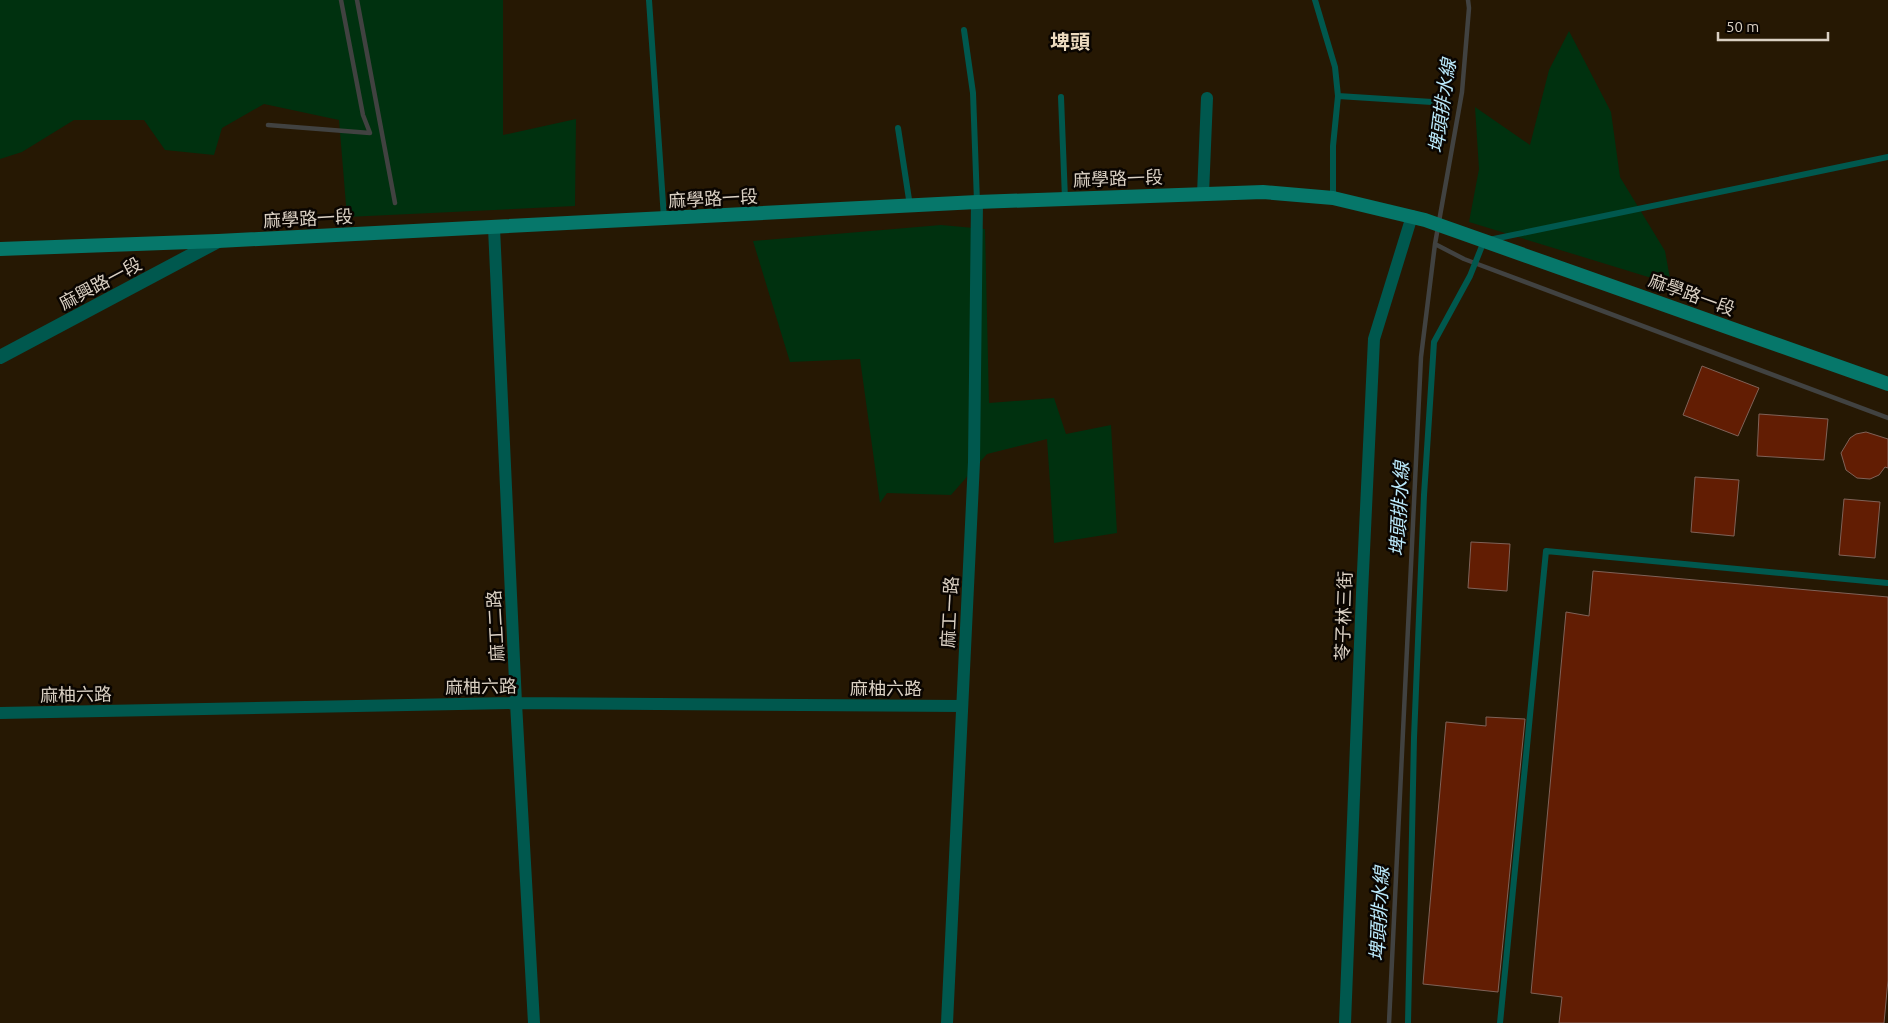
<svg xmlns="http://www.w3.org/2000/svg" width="1888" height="1023" viewBox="0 0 1888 1023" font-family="Ubuntu,'Noto Sans TC',sans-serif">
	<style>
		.green { fill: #00310f }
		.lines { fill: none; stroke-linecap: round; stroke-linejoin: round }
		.stream { stroke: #414241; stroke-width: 4.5 }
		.building { fill: #621d03; stroke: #7f6258 }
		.service { stroke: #00584e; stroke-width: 6 }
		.minor { stroke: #00584e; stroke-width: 12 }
		.tertiary { stroke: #00584e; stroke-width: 14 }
		.secondary { stroke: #06776a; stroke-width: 14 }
		.labels { text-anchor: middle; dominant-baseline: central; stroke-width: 5; stroke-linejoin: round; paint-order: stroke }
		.street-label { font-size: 18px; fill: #dad0c3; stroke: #0a0501 }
		.water-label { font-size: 19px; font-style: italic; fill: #bbeafc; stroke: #0a0501 }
		.quarter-label { font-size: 20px; font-weight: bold; fill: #ecdabf; stroke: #0a0501 }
	</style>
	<rect width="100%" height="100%" fill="#261803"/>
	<!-- green -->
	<path class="green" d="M0,0h503v135l73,-16 -1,87 -228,11 -8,-97 -75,-16 -42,24 -8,27 -49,-5 -21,-30h-70l-52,32 -22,7z
		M1569,31l42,81 9,65 45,74 6,33 -202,-62 10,-53 -4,-62 55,38 19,-75z
		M941,225l44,4 4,174 65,-5 12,36 45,-9 6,108 -63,10 -7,-104 -60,15 -36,41 -64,-2 -7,10 -20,-144 -70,3 -37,-121z"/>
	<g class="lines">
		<!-- stream -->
		<path class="stream" d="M357,0l38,203
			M268,125l102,8 -7,-18 -22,-115
			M1435,244l29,15 424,159
			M1389,1023l32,-666 14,-113 27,-152 7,-84 -1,-8"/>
	</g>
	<!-- building -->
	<path class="building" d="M1702,366l57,22 -21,48 -55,-21z
		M1759,414l69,5 -4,41 -67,-4z
		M1866,432l22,7v29l-3,-1 -6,8 -9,4 -13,-1 -11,-8 -5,-17 9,-15 6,-4z
		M1695,477l44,3 -5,56 -43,-4z
		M1844,499l36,3 -5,56 -36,-3z
		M1471,542l39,2 -3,47 -39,-3z
		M1593,571l295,26v383l-4,43h-325l3,-26 -31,-4 35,-381 23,4z
		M1486,717l39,2 -27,273 -75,-8 23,-262 40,4z"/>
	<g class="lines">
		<!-- service -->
		<path class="service" d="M649,0l15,218
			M1315,0l20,67 3,29 -5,50v52
			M964,30l9,63 4,109
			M1338,96l94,6
			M1061,97l4,102
			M898,128l12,78
			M1408,1023l6,-285 10,-243 10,-153 36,-66 14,-35 404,-84
			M1500,1023l46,-472 342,32"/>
		<!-- minor -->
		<path class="minor" d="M1203,194l4,-96
			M494,228l22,475 18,320
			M0,713l516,-10 446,3
			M947,1023l27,-561 3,-260
			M1345,1023l17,-430 12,-254 38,-123"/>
		<!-- tertiary -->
		<path class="tertiary" d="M0,357l218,-116"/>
		<!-- secondary -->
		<path class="secondary" d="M0,249l218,-8 759,-39 286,-10 70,6 92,22 463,164"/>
	</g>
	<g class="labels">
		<!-- street labels -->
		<g class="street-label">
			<text transform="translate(1118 178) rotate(-2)">麻學路一段</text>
			<text transform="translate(713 198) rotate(-3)">麻學路一段</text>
			<text transform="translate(308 218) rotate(-3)">麻學路一段</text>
			<text transform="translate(100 283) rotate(-28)">麻興路一段</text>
			<text transform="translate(1692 294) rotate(20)">麻學路一段</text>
			<text transform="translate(949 612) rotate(-87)">麻工一路</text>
			<text transform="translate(1343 616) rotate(-88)">苓子林三街</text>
			<text transform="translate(495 626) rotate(-93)">麻工二路</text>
			<text transform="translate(481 686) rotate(-1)">麻柚六路</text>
			<text x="886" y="688">麻柚六路</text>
			<text transform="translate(76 694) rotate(-1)">麻柚六路</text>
		</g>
		<!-- water labels -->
		<g class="water-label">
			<text transform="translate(1442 106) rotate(-82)">埤頭排水線</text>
			<text transform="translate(1399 509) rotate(-87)">埤頭排水線</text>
			<text transform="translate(1379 914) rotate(-87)">埤頭排水線</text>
		</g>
		<!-- quarter labels -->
		<g class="quarter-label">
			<text x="1070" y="41">埤頭</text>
		</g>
	</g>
	<!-- scale -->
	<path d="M1718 32v8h110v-8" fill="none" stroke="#dad0c3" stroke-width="2.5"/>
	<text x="1726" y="32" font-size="15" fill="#dad0c3" stroke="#0a0501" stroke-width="4" paint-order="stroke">50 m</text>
</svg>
